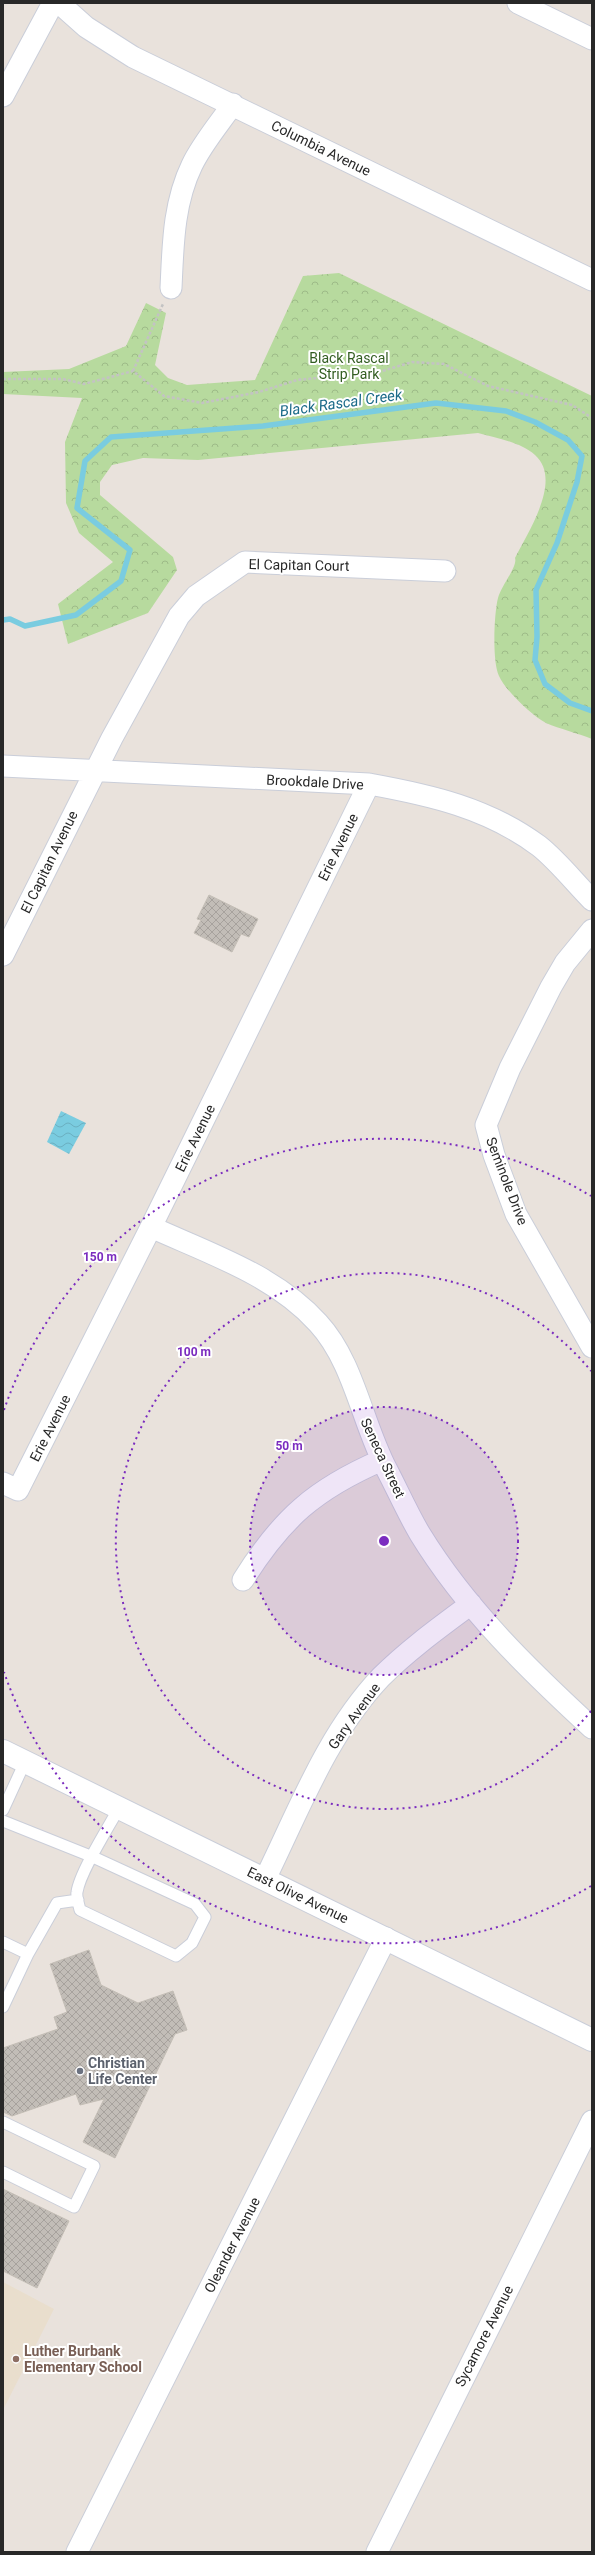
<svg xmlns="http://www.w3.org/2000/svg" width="595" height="2555" viewBox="0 0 595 2555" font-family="Roboto,sans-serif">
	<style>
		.education { fill: #e9decd }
		.park { fill: url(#park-crowns) }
		.water { fill: url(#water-waves) }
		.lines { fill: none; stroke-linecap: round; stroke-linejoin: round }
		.stream { stroke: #7acce0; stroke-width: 5.5 }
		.building { fill: url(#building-cross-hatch); stroke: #c4beb6 }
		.service-casing { stroke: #caced9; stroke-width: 13 }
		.minor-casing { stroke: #caced9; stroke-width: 23 }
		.secondary-casing { stroke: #caced9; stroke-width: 24 }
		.path { stroke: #c3c3c3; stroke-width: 2.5; stroke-dasharray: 3 2; stroke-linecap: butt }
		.service { stroke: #fff; stroke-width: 11 }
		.minor { stroke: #fff; stroke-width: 21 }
		.secondary { stroke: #fff; stroke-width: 22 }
		.ring { fill: none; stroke: #7b2cbf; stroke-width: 2; stroke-dasharray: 2 4 }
		.worship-dot { fill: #6b7280; stroke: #fff; stroke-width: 1.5 }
		.education-dot { fill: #8d6e63; stroke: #fff; stroke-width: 1.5 }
		.labels { text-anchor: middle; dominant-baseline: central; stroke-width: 4; stroke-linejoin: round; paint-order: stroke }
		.street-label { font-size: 14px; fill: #282828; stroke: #fff }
		.park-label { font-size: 14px; fill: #325d21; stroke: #fff }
		.worship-label { font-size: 14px; font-weight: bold; fill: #5b616d; stroke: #fff; text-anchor: start }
		.education-label { font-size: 14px; font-weight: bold; fill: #785e54; stroke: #fff; text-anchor: start }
		.water-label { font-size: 15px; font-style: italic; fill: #1c6b89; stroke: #fff }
		.centre { fill: #7b2cbf; stroke: #fff; stroke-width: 2 }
		.ring-label { font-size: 12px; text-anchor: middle; font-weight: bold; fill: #7b2cbf; stroke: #fff; stroke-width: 4; stroke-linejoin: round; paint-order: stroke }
	</style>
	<defs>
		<pattern id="park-crowns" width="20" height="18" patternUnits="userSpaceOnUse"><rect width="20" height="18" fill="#b7da9e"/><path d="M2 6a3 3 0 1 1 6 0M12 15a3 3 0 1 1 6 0" fill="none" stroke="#9dbb88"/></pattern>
		<pattern id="water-waves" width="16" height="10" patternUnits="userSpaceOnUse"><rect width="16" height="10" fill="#7acce0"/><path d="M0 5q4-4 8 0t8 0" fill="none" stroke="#6aafc0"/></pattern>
		<pattern id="building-cross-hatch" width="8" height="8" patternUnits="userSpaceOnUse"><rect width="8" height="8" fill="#c2bdb7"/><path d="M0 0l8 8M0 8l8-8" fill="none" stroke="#a7a29d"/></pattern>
	</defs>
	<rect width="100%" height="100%" fill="#e9e2dc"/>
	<!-- education -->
	<path class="education" d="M3,2282l51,27 -51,101z"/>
	<!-- park -->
	<path class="park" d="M339,273l253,123v343c-15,-6 -32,-10 -46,-16 -14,-7 -41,-33 -47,-47 -7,-14 -5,-63 -1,-78 3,-12 20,-32 17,-40 13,-26 48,-78 20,-103 -15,-13 -39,-17 -57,-22l-280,27 -55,-2 -31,7 -12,17v13l73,62 4,13 -29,43 -80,31 -10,-40 55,-42 -34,-29 -13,-30 -1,-61 17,-44 -79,-4v-22l66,-3 57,-23 20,-43 20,10 -11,52 13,13 19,7 68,-5 48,-104z"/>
	<!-- water -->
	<path class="water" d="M61,1111l25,12 -17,31 -22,-12z"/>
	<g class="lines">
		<!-- stream -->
		<path class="stream" d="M3,620l7,-1 15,7 51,-11 45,-34 9,-31 -53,-42 8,-47 26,-24 152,-11 173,-23 70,8 29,11 33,18 14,16 -5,26 -20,61 -21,47 1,47 -2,23 10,24 25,19 22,8"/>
	</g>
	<!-- building -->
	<path class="building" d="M209,895l49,24 -9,18 -8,-3 -9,18 -38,-19 7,-13 -4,-1z
		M89,1950l12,35 37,18 35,-12 14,39 -12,4 -60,124 -32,-16 21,-43 -24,6 -4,-11 -64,22 -9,-4v-64l55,-19 -4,-12 13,-5 -17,-48z
		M3,2189l66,32 -32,67 -34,-17z"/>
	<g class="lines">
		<!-- service casing -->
		<g class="service-casing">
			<path id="service" d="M3,1810l22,-48
				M3,1821l90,36 102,47 10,13 -13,26 -16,13 -96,-46c-1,-5 -4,-13 -3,-18 3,-20 31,-64 42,-84
				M3,1942l25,12 29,-51 21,-3
				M3,2007l25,-53
				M3,2122l91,44 -20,41 -71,-35"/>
		</g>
		<!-- minor casing -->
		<g class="minor-casing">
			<path id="minor" d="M59,3l27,24 47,30 459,223
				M518,3l74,36
				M3,96l50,-93
				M171,288c2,-41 2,-84 21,-123 10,-21 27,-41 41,-61
				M3,766l366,18c61,11 119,24 170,62 19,15 36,37 53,54
				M592,930l-27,33 -14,24 -41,81 -24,57 8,30 22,59 76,133
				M3,955l109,-217 67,-122 17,-20 49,-34 200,9
				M151,1227c57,26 124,48 167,96 36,39 44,100 69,147 11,21 21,44 33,64 46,75 109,136 172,194
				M3,1483l15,7 133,-263 218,-443
				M243,1580c39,-62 72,-91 139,-120
				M265,1879c34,-69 62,-145 116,-202 27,-27 59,-50 90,-73
				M77,2552l309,-614
				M377,2552l215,-431"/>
		</g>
		<!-- secondary casing -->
		<g class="secondary-casing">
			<path id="secondary" d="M3,1751l589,289"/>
		</g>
		<!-- path -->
		<path class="path" d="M133,371l30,-67
			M3,379h60l21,5 49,-13 31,25 38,7 57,-11 38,-12 82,-8 33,-10 32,2 44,22 84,19 20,13"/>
		<!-- service -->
		<use href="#service" class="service"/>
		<!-- minor -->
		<use href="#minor" class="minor"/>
		<!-- secondary -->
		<use href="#secondary" class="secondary"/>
	</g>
	<!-- distance rings -->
	<circle cx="384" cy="1541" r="134" fill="#7b2cbf" fill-opacity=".12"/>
	<g class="ring">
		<circle cx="384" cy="1541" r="134"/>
		<path d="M591 1711A268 268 0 1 1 591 1371"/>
		<path d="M591 1886A402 402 0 0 1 4 1672M4 1410A402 402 0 0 1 591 1196"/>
	</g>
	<!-- markers -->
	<circle class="worship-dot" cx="80" cy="2071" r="4"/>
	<circle class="education-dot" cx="16" cy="2359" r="4"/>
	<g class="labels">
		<!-- street labels -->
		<g class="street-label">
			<text transform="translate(321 148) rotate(26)">Columbia Avenue</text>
			<text transform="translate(299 565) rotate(1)">El Capitan Court</text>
			<text transform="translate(315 782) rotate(3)">Brookdale Drive</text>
			<text transform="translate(338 847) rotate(-64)">Erie Avenue</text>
			<text transform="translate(49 862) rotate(-64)">El Capitan Avenue</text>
			<text transform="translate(195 1138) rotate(-64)">Erie Avenue</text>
			<text transform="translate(507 1181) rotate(69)">Seminole Drive</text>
			<text transform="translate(50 1428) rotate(-63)">Erie Avenue</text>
			<text transform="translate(383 1458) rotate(65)">Seneca Street</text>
			<text transform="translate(354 1716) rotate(-54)">Gary Avenue</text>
			<text transform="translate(298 1895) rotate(26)">East Olive Avenue</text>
			<text transform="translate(232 2245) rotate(-63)">Oleander Avenue</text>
			<text transform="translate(484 2336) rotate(-63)">Sycamore Avenue</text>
		</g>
		<!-- park labels -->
		<g class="park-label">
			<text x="349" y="358">Black Rascal<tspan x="349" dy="16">Strip Park</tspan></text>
		</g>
		<!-- worship labels -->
		<g class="worship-label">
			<text x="88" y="2063">Christian<tspan x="88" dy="16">Life Center</tspan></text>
		</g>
		<!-- education labels -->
		<g class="education-label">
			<text x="24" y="2351">Luther Burbank<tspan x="24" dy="16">Elementary School</tspan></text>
		</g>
		<!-- water labels -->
		<g class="water-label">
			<text transform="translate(341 403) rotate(-8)">Black Rascal Creek</text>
		</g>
	</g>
	<circle cx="384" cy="1541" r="6" class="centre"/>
	<g class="ring-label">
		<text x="100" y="1261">150 m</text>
		<text x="194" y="1356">100 m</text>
		<text x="289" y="1450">50 m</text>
	</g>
	<!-- border -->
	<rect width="595" height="2555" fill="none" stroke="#282828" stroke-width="8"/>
</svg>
